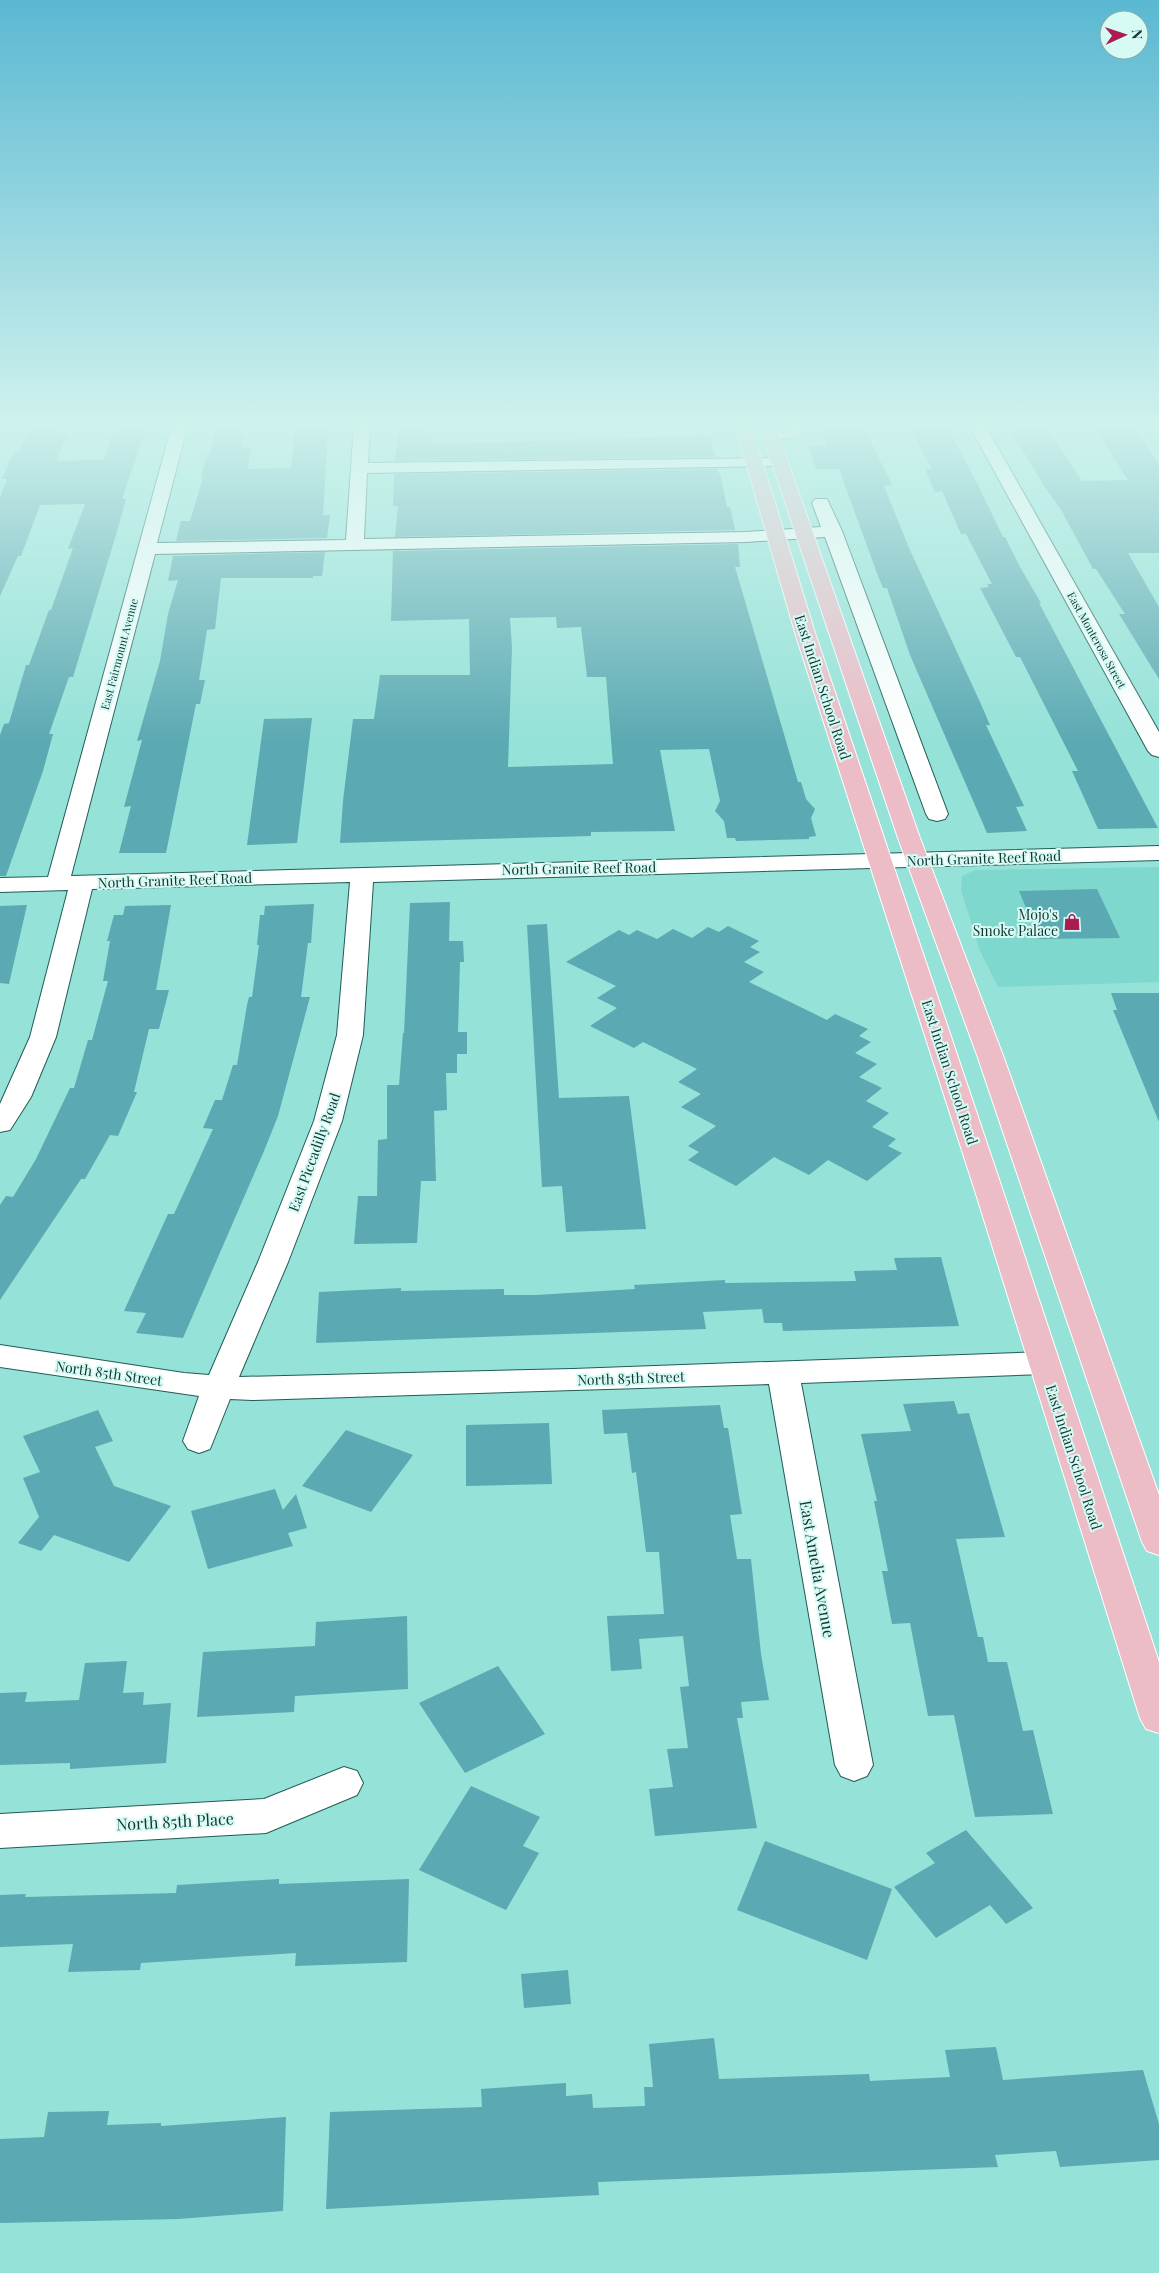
<svg xmlns="http://www.w3.org/2000/svg" width="1159" height="2273" viewBox="0 0 1159 2273" font-family="'Playfair Display',serif">
	<style>
		.built { fill: #7fd8cd }
		.building { fill: #5ba9b2; fill-rule: evenodd }
		.lines { fill: none; stroke-linecap: round; stroke-linejoin: round }
		.minor-casing { stroke: #205c55; stroke-width: 2 }
		.major-casing { stroke: #fff; stroke-width: 2 }
		.minor { fill: #fff; fill-rule: evenodd }
		.major { fill: #ecbcc7; fill-rule: evenodd }
		.labels { text-anchor: middle; dominant-baseline: central; stroke-width: 4; stroke-linejoin: round; paint-order: stroke }
		.far-street-label { font-size: 11px; fill: #143531; stroke: #d6fbf5 }
		.street-label { font-size: 14px; fill: #143531; stroke: #d6fbf5 }
		.poi-label { font-size: 14px; fill: #143531; stroke: #d6fbf5; text-anchor: end }
		.near-street-label { font-size: 16px; fill: #143531; stroke: #d6fbf5 }
	</style>
	<rect width="100%" height="100%" fill="#95e2d8"/>
	<!-- built -->
	<path class="built" d="M1159,867v115l-161,5 -18,-36 -19,-61 1,-14 14,-6z"/>
	<!-- building -->
	<path class="building" d="M33,425h29l-3,8 3,-1 -1,4h6l-11,25 48,-1 9,-28h4l2,-7h28l-25,74h4l-8,29 -45,149h-4l-20,57h4l-10,37 -37,105h-6v-141l4,-11 5,-1 17,-58h3l20,-55h2l22,-62 -5,1 17,-45 -45,1 -19,51h-3l-18,40v-99l7,-18h-5l12,-27h4z
		M217,425h28l-3,22h9l-3,22 43,-1 4,-43h24l-1,4h10l-5,86h7l-3,23 -151,3 5,-20h9l13,-44h-2l6,-23h3z
		M399,425h28v7h6l-1,12 278,-8 5,21 -320,4z
		M833,425h30l29,60 -8,1 25,62 71,154 10,23h-4l38,81 -8,1 11,24 -40,2 -77,-178 -23,-67h-4l-5,-12 -39,-107h-23l-7,-23h19l-8,-19h13z
		M908,425h38l30,56 27,56h2l15,30 21,36h-2l119,225 -60,1 -26,-58h6l-58,-114h-4l-36,-69 9,-1 -2,-3h5l-26,-50h-5l-19,-43 -7,1 -10,-23h7z
		M1007,425h37l38,56 46,-1 -35,-55h39l27,39v89h-31l31,54v72l-40,-65h6l-29,-45h-3l-33,-61 -14,-19z
		M717,469l1,4h2l7,34h3l5,23 -340,7 3,-31h-5l1,-32z
		M738,544l2,23h-5l63,215h3l5,17 9,10 -4,9 5,18 -7,1v2l-73,2 -1,-3h-8l-3,-17 -9,-10 5,-10 -11,-52 -49,1 15,81 -84,1v4l-251,7 3,-42 10,-82h21l6,-44h90l-1,-56 -78,2 2,-70zM556,617l1,11 24,-1 6,50h19l7,87 -105,3 4,-120 -2,-29z
		M325,552l-3,24h-9v2h-92l-6,51 -8,1 -8,50h6l-5,24h-4l-30,149h-47l12,-47 -7,1 18,-67 -5,1 23,-80 8,-47 10,-34 -10,1 5,-25z
		M312,718l-15,125 -50,2 17,-126z
		M1097,889l23,49 -81,1 -20,-48z
		M450,902l-1,39h14l1,21h-4l-2,70h9v22h-10v19h-11l1,37 -13,1 2,70h-15l-4,62 -63,1 4,-48h19l1,-56 9,-1v-54h12l4,-52h1l6,-130z
		M314,904l-3,39h-3l-7,54h9l-32,119 -14,35 -81,187 -47,-5 10,-20 -22,-2 44,-97h6l39,-85 -10,-1 12,-28h7l11,-35h4l10,-60 2,-8h3l7,-52h-2l3,-30h4l1,-9z
		M27,905l-18,79 -9,-1v-77z
		M171,905l-15,85h13l-10,39h-10l-15,63h3l-19,44 -8,-1 -25,44h-4l-81,121v-95l6,-9 7,1 23,-38 34,-71h4l14,-48h4l16,-59h-5l7,-40h-3l7,-26h9l2,-9z
		M547,924l12,174 70,-2 17,133 -80,3 -4,-46 -20,1 -15,-262z
		M728,926l31,15 -9,6 10,5 -16,10 20,10 -15,10 78,38 8,-6 33,15 -9,7 12,6 -16,11 22,11 -18,13 23,11 -16,13 23,12 -17,14 24,12 -8,7 14,7 -35,28 -39,-21 -19,15 -35,-18 -38,29 -48,-26 11,-8 -11,-6 28,-20 -35,-19 20,-13 -23,-12 19,-13 -54,-27 -9,6 -44,-22 27,-18 -20,-10 19,-12 -50,-24 53,-32 10,5 8,-5 20,9 16,-10 19,9 16,-11 11,5z
		M1111,993h48v129l-46,-112h4z
		M941,1257l18,69 -176,5 -1,-8h-18l-2,-14 -59,3 3,17 -390,14 3,-51 82,-4v3l103,-2v6h32l99,-6 -1,-4 91,-5v3l131,-2 -2,-10 43,-1 -3,-12z
		M954,1401l4,13 11,-1 36,124 -49,2 22,98h5l5,25h19l16,69 10,-1 20,84 -78,3 -21,-102 -26,1 -18,-93 -18,1 -10,-53h6l-14,-70h3l-16,-67 50,-3 -8,-27z
		M720,1405l4,23h4l14,86 -12,1 7,44h14l10,95 8,46 -28,2 2,16h-6l20,110 -102,8 -6,-47 24,-2 -6,-38 21,-1 -8,-61 9,-1 -6,-50 -44,3 3,30 -31,2 -4,-55 57,-2 -5,-62h-13l-10,-80 -4,1 -5,-40 -23,1 -2,-24z
		M98,1410l15,31 -18,6 19,39 57,20 -42,56 -75,-27 -13,16 -23,-8 21,-26 -16,-39 17,-6 -17,-36z
		M549,1423l3,61 -86,2v-61z
		M346,1430l67,25 -42,57 -69,-26z
		M275,1489l8,21 13,-16 11,34 -19,5 5,13 -85,23 -17,-58z
		M407,1616l1,73 -113,7 -1,16 -97,5 6,-65 112,-6 1,-24z
		M127,1661l-4,32 21,-1 -1,13 28,-2 -5,60 -96,6v-6l-70,2v-72l27,-1 -2,10 54,-2 6,-37z
		M498,1666l47,68 -80,39 -46,-70z
		M471,1786l69,31 -17,29 16,7 -33,57 -87,-40z
		M966,1830l67,78 -27,16 -16,-19 -54,33 -42,-51 41,-24 -9,-10z
		M765,1841l127,48 -25,71 -130,-50z
		M279,1879v5l130,-5 -2,83 -112,4 1,-13 -155,10 -1,7 -72,2 5,-28 -73,3v-52l26,-1 -1,3 151,-4 1,-8z
		M568,1970l3,34 -47,4 -3,-34z
		M714,2038l5,41 150,-5 1,7 80,-4 -5,-27 51,-3 7,33 140,-10 16,54v36l-99,7 -4,-16 -61,4 3,12 -400,15 1,13 -273,14 4,-97 152,-5 -1,-18 85,-6v13l26,-2 1,14 52,-2 -1,-19h9l-4,-43z
		M109,2111l-2,14 54,-2v3l125,-9 -3,94 -105,8 -178,4v-84l44,-2 4,-25z"/>
	<g class="lines">
		<!-- minor casing -->
		<g class="minor-casing">
			<path id="minor" d="M172,425h16l-31,118 189,-3 8,-115h16l-2,38 416,-5 2,3 -2,3 -6,2 -411,7 -3,66 382,-7 75,-5 -9,-24 3,-4h12l15,32 106,283 -3,5 -8,2 -8,-2 -3,-5 -101,-277 -79,5 -591,12 -84,322 1088,-30v14l-786,22 -10,153 -21,86 -54,141 -49,115 334,-8 470,-17 11,3 5,8 -5,8 -11,3 -242,9 72,382 -6,11 -13,5 -13,-5 -6,-11 -66,-381 -517,16 -22,-1 -20,50 -11,4 -11,-4 -5,-8 16,-45 -199,-29v-22l184,28 25,2 49,-113 56,-141 23,-86 13,-153 -258,7 -36,148 -25,60 -21,33 -10,2v-28l30,-67 38,-147 -68,2v-14l48,-1z
				M786,425h16l2,5c-8,11 -28,10 -40,7l-2,-3 2,-3 23,-3z
				M969,425h16l174,307v25l-7,-2 -4,-4z
				M344,1767l13,4 6,12 -6,12 -91,38 -266,15v-34l264,-15z"/>
		</g>
		<!-- major casing -->
		<g class="major-casing">
			<path id="major" d="M735,425h16l65,211 187,555 156,471v71l-13,-4 -6,-11 -165,-527 -179,-555z
				M759,425h16l145,413 84,220 155,437v60l-12,-4 -5,-9 -164,-484 -80,-220z"/>
		</g>
		<!-- minor -->
		<use href="#minor" class="minor"/>
		<!-- major -->
		<use href="#major" class="major"/>
	</g>
	<!-- sky -->
	<linearGradient id="sky" x2="0" y2="1"><stop stop-color="#5ab8d2"/><stop offset="0.57" stop-color="#cff2ed"/><stop offset="1" stop-color="#cff2ed" stop-opacity="0"/></linearGradient>
	<rect width="1159" height="743" fill="url(#sky)"/>
	<!-- icons -->
	<defs>
		<g id="shop-bare" transform="scale(1.35)"><path d="M-5-2.5h2.3a2.7 3.5 0 0 1 5.4 0H5L5.5 6h-11ZM-1.5-2.5h3a1.5 2.3 0 0 0-3 0Z" fill="#ac1c52" stroke="#d6fbf5" stroke-width="2.5" paint-order="stroke"/></g>
	</defs>
	<g fill-rule="evenodd">
		<use href="#shop-bare" x="1072" y="922"/>
	</g>
	<g class="labels">
		<!-- far-street labels -->
		<g class="far-street-label">
			<text transform="translate(1097 640) rotate(61)">East Monterosa Street</text>
			<text transform="translate(119 654) rotate(-75)">East Fairmount Avenue</text>
		</g>
		<!-- street labels -->
		<g class="street-label">
			<text transform="translate(823 687) rotate(72)">East Indian School Road</text>
			<text transform="translate(984 858) rotate(-2)">North Granite Reef Road</text>
			<text transform="translate(579 868) rotate(-1)">North Granite Reef Road</text>
			<text transform="translate(175 880) rotate(-2)">North Granite Reef Road</text>
			<text transform="translate(950 1072) rotate(72)">East Indian School Road</text>
			<text transform="translate(314 1152) rotate(-70)">East Piccadilly Road</text>
			<text transform="translate(109 1373) rotate(8)">North 85th Street</text>
			<text transform="translate(631 1378) rotate(-2)">North 85th Street</text>
			<text transform="translate(1074 1457) rotate(72)">East Indian School Road</text>
		</g>
		<!-- poi labels -->
		<g class="poi-label">
			<text x="1058" y="914">Mojo's<tspan x="1058" dy="16">Smoke Palace</tspan></text>
		</g>
		<!-- near-street labels -->
		<g class="near-street-label">
			<text transform="translate(818 1569) rotate(80)">East Amelia Avenue</text>
			<text transform="translate(175 1821) rotate(-3)">North 85th Place</text>
		</g>
	</g>
	<!-- north arrow -->
	<g transform="translate(1124 35) rotate(87)"><circle r="24" fill="#d6fbf5" stroke="#88aca7"/>
	<path d="M0-4L9 19L0 12L-9 19Z" fill="#ac1c52"/>
	<text y="-8" font-size="14" font-weight="bold" text-anchor="middle" fill="#143531">N</text>
	</g>
</svg>
